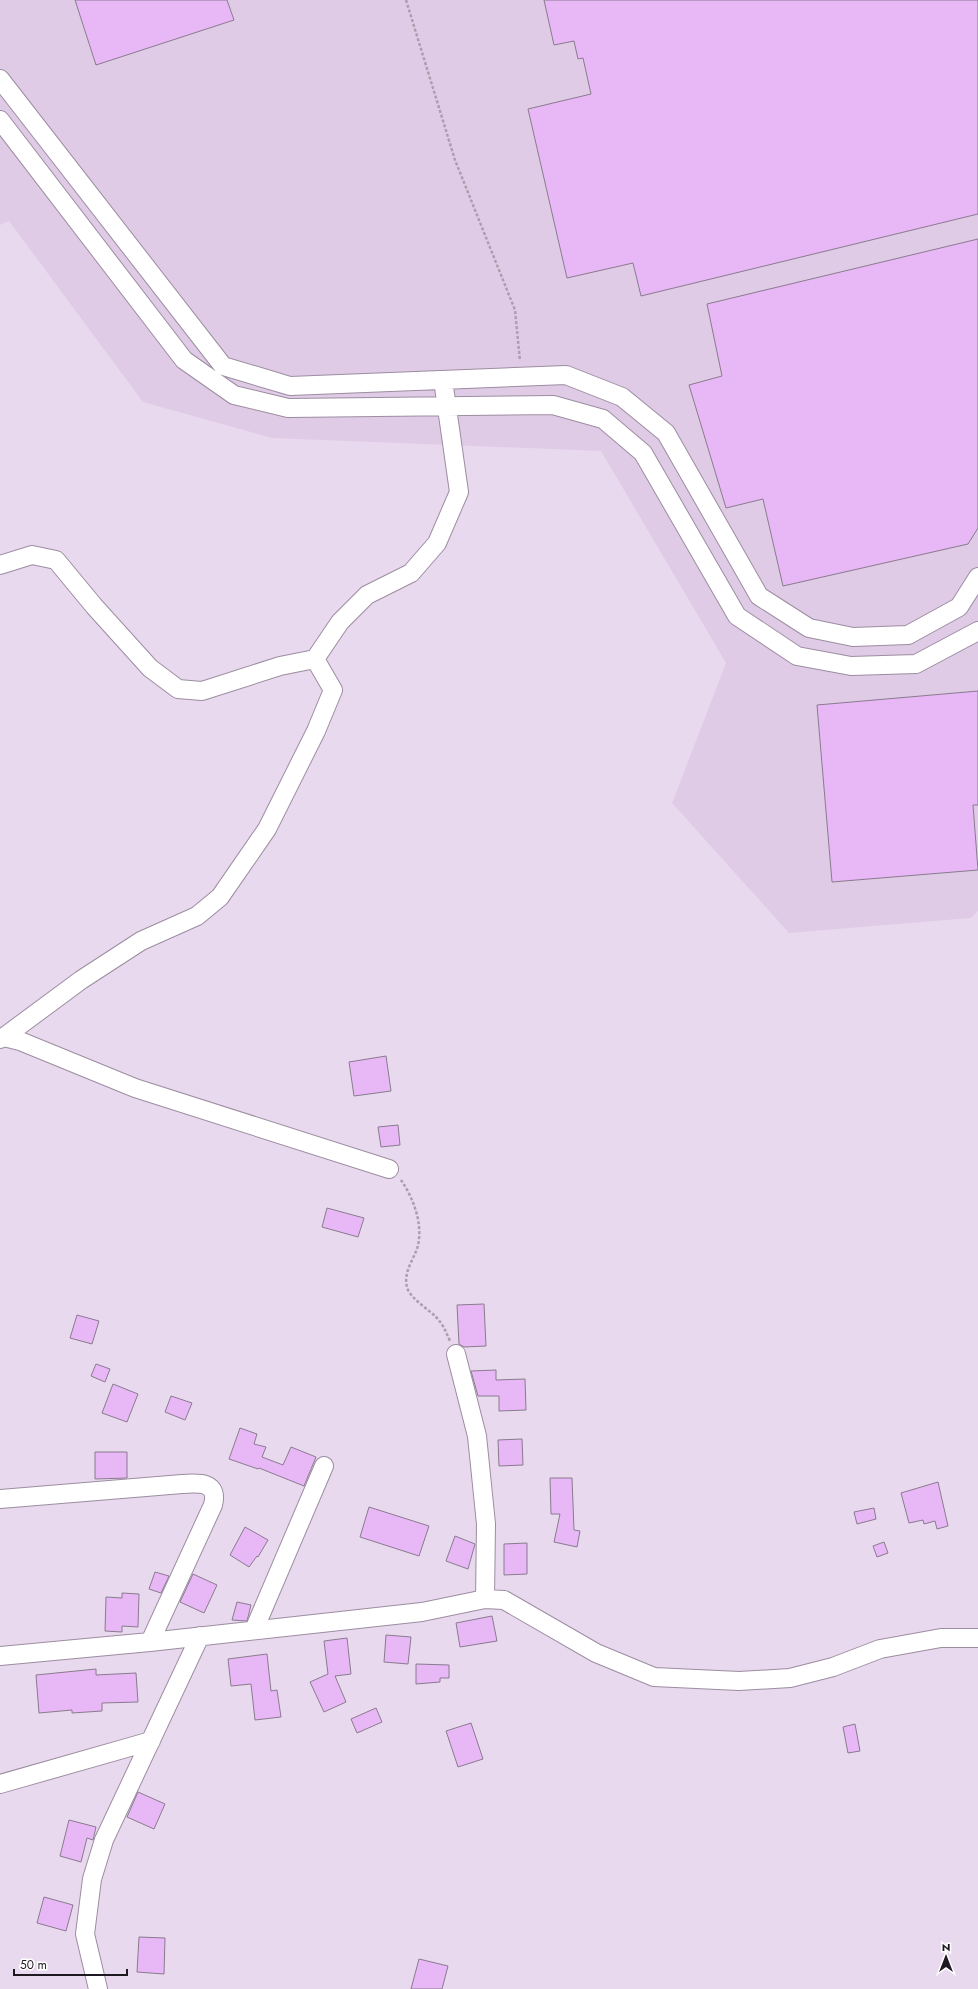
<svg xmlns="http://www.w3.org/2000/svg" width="978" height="1989" viewBox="0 0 978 1989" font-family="Jost,sans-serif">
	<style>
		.built { fill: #e0cbe6 }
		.building { fill: #e8b8f6; stroke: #897b8e }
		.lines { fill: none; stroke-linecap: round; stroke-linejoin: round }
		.minor-casing { stroke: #9c8da1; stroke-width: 20 }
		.path { stroke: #ab9eaf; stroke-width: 2.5; stroke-dasharray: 3 2; stroke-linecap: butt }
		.minor { stroke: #fff; stroke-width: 18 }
	</style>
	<rect width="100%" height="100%" fill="#e9d9ee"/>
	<!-- built -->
	<path class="built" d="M0,0h978v911l-7,7 -182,15 -117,-130 54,-140 -125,-212 -329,-13 -129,-36 -134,-181 -9,4z"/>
	<!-- building -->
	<path class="building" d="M75,0h152l7,20 -138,45z
		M544,0h434v214l-337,82 -8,-33 -66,15 -39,-169 63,-15 -8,-36 -5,1 -4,-18 -20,4z
		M978,239v289l-10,16 -185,42 -20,-87 -37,9 -37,-123 33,-9 -15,-72z
		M978,691v114h-5l5,65 -146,12 -15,-177z
		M386,1056l5,35 -37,5 -5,-34z
		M398,1125l2,20 -19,2 -3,-20z
		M327,1208l37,10 -6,19 -36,-10z
		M484,1304l2,42 -22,1 -5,-3 -2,-39z
		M77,1315l22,6 -7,23 -22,-6z
		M96,1364l14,5 -5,13 -14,-6z
		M496,1370v10l29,-1 1,31 -27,1v-15h-21l-7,-25z
		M113,1384l25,10 -11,28 -25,-9z
		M171,1396l21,7 -7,17 -20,-8z
		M240,1428l17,6 -3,10 12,3 -4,10 21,8 8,-18 25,10 -12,29 -45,-18 -1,1 -29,-10z
		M522,1439l1,26 -24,1 -1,-26z
		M95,1452h32v26l-32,1z
		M550,1478h22l2,52 6,1 -3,16 -23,-5 6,-28h-9z
		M938,1482l10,44 -11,3 -2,-8 -11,3 -1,-4 -14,3 -8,-30z
		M369,1507l60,19 -10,30 -59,-19z
		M874,1508l2,11 -19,5 -3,-12z
		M245,1527l23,13 -10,17 -1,-1 -8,11 -19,-12z
		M455,1536l20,8 -7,25 -22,-8z
		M884,1542l4,11 -11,4 -4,-11z
		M527,1543v31l-23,1v-31z
		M155,1572l14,4 -8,17 -12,-4z
		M193,1574l24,11 -13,28 -24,-11z
		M122,1593l17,1 -1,33 -16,-1v6l-17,-1 1,-34 16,1z
		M237,1602l14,3 -4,16 -15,-1z
		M492,1616l5,25 -37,6 -4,-24z
		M386,1635l25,2 -3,27 -24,-2z
		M347,1638l4,36 -16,2 11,26 -22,10 -14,-30 18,-8 -4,-33z
		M267,1654l4,37 6,-1 4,27 -26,3 -4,-36 -20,2 -3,-27z
		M416,1664l33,1v13h-9v4l-24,2z
		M96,1669v6l40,-2 2,29 -36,1v8l-30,2v-3l-33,3 -3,-38z
		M376,1708l6,14 -25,11 -6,-14z
		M471,1723l12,36 -25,8 -12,-36z
		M855,1724l5,27 -12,2 -5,-26z
		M138,1792l27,12 -11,25 -27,-12z
		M69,1820l27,7 -3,13 -6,-2 -6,24 -21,-6z
		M44,1897l29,8 -7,26 -29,-8z
		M139,1937l26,1 -1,36 -27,-2z
		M419,1959l29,7 -6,23h-31z"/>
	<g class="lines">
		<!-- minor casing -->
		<g class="minor-casing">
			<path id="minor" d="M0,79l223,287 67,20 276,-11 56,22 44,36 93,163 50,32 44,9 55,-2 51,-28 19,-30
				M0,120l184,240 50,35 54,13 265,-3 50,14 40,34 94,163 60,40 54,10 65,-2 62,-33
				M0,565l32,-10 24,5 38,46 56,62 28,21 24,2 78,-25 35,-7
				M4,1037l77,-57 60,-39 56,-25 23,-19 47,-68 49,-98 17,-41 -18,-31 25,-37 27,-27 44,-22 26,-30 22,-51 -16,-112
				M0,1039l4,-2 16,4 115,47 254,81
				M456,1354l21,82 9,88 -1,75
				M0,1499l182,-15c16,-1 37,-3 31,21l-63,137
				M254,1630l70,-164
				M0,1656l150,-14 272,-30 63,-13 19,1 92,53 58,24 85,4 51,-3 43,-11 47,-18 61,-11h37
				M0,1784l151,-43
				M98,1989l-13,-55 7,-55 12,-39 96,-204"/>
		</g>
		<!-- path -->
		<path class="path" d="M406,0l49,160 60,150 5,51
			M401,1180c13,19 23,46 16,69 -5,13 -15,26 -9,41 5,10 20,19 28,27 7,7 10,15 14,24"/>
		<!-- minor -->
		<use href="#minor" class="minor"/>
	</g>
	<!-- north arrow -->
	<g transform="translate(946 1957)" stroke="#ffffff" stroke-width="3" paint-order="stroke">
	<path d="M0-3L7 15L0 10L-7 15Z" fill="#1e1920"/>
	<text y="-6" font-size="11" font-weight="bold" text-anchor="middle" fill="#1e1920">N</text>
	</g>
	<!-- scale -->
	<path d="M14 1969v6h113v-6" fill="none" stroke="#1e1920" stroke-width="2"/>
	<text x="20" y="1969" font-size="12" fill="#1e1920" stroke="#ffffff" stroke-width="3" paint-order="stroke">50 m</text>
</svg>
